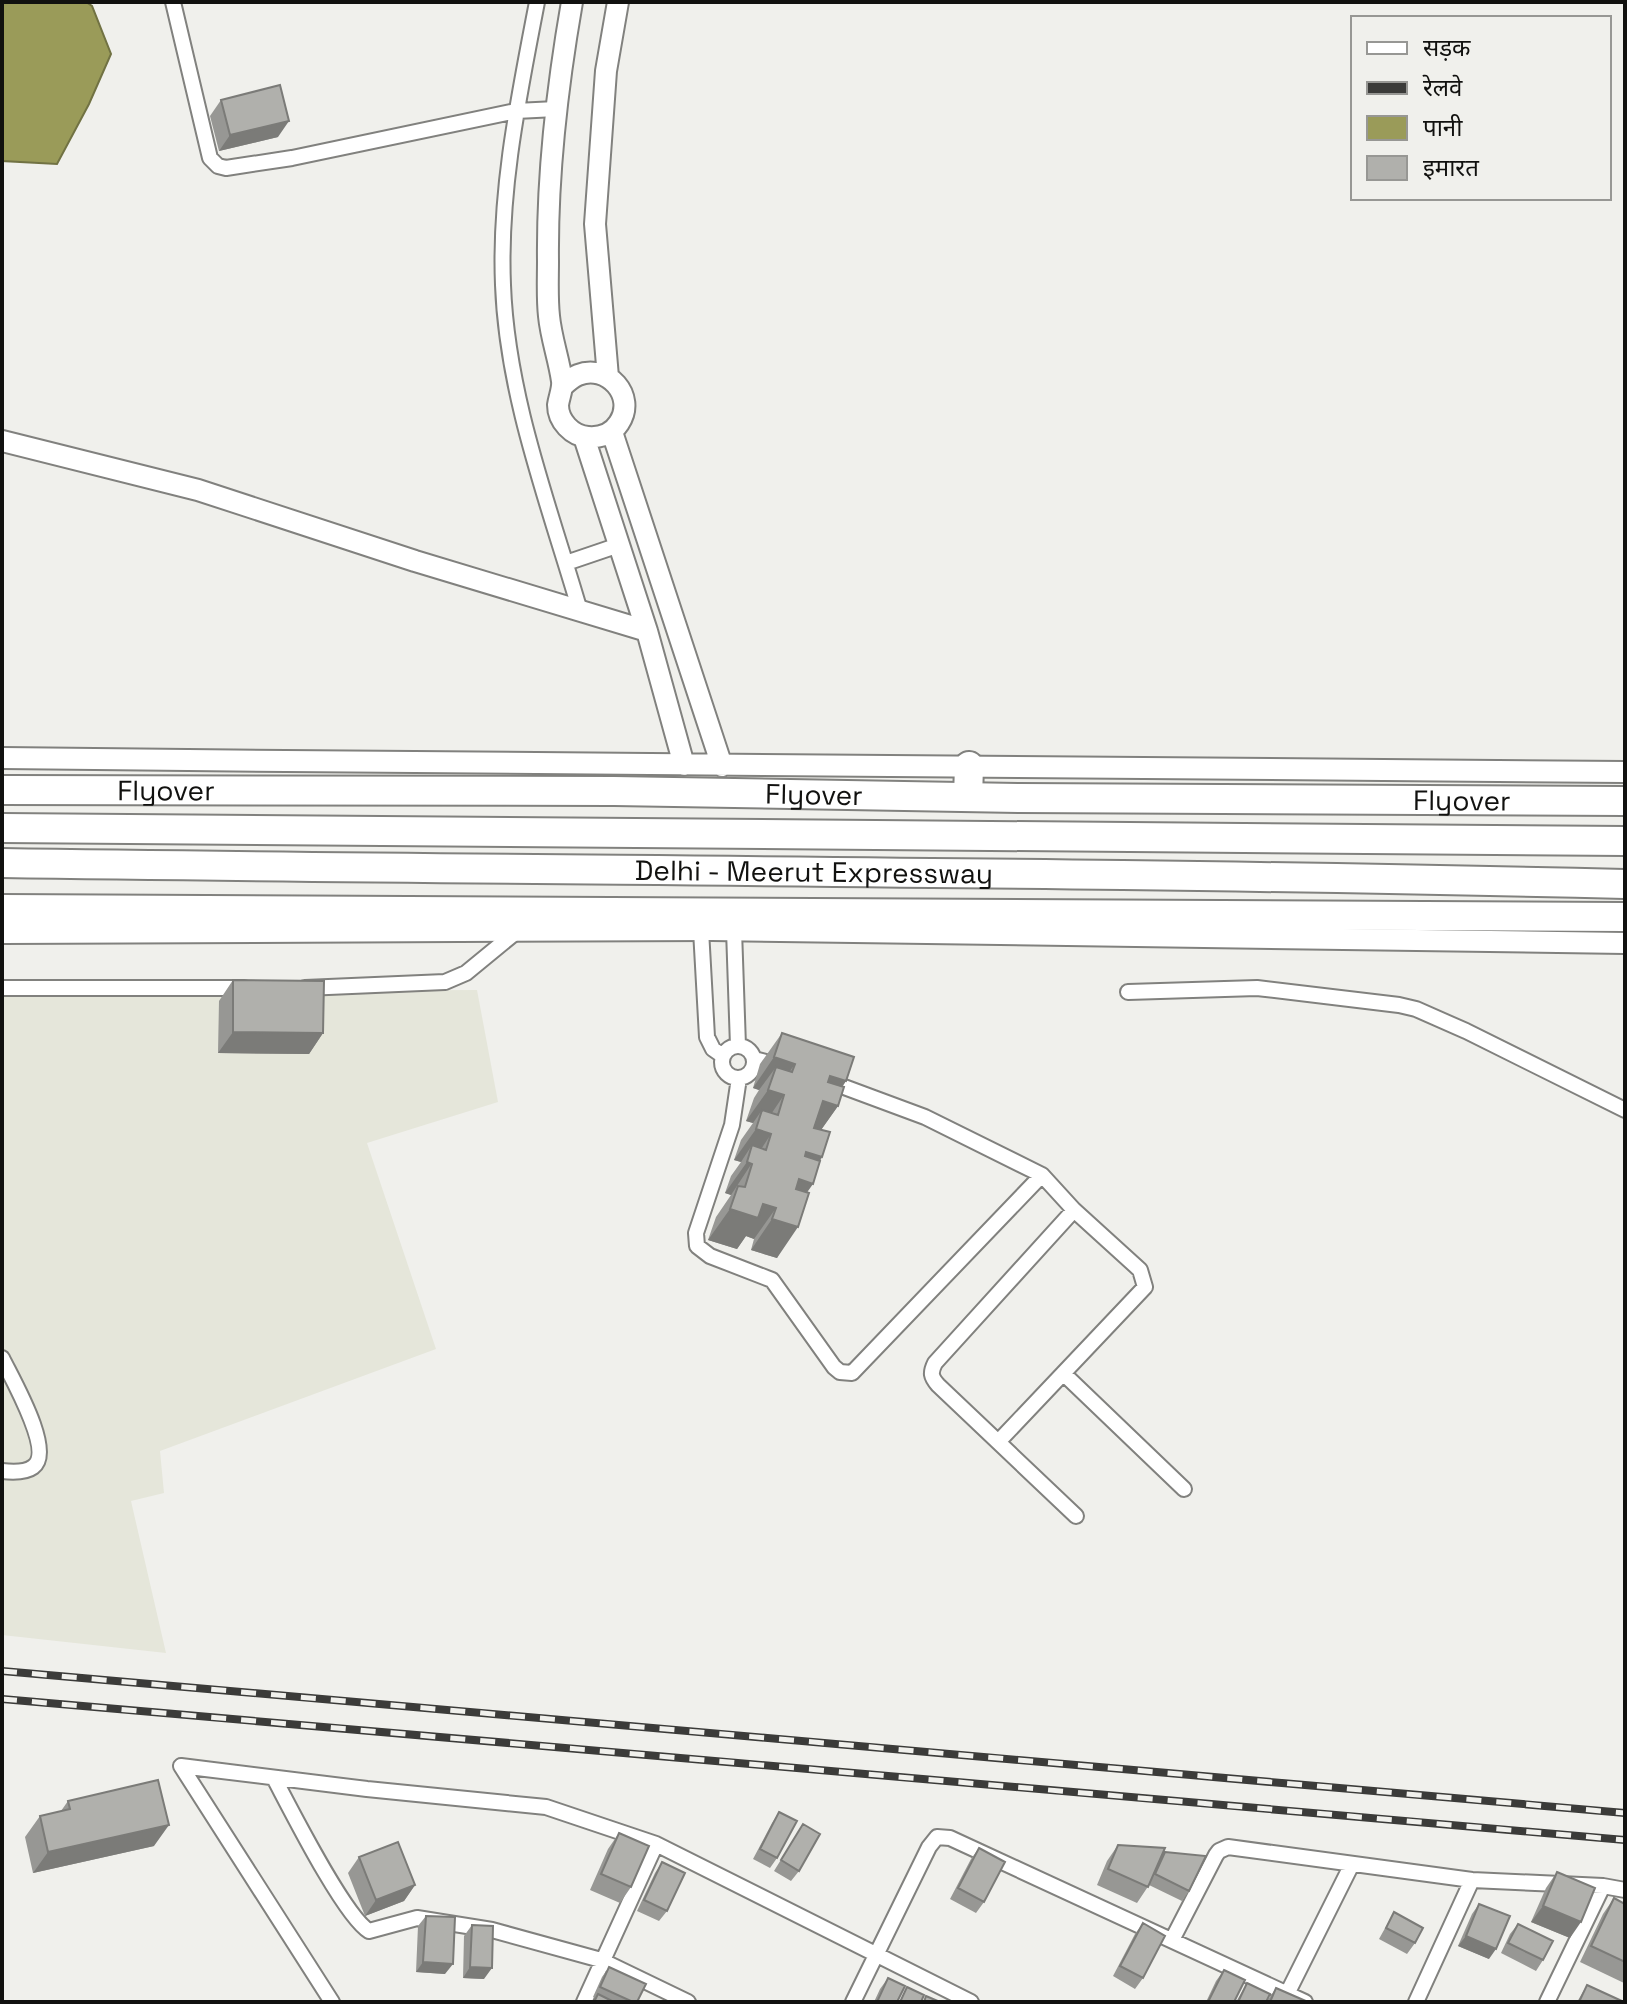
<svg xmlns="http://www.w3.org/2000/svg" width="1627" height="2004" viewBox="0 0 1627 2004" font-family="'Space Grotesk','Noto Sans Devanagari',sans-serif">
	<style>
		.built { fill: #e5e6da }
		.water { fill: #9a9b59; stroke: #717243; stroke-width: 2 }
		.lines { fill: none; stroke-linecap: round; stroke-linejoin: round }
		.street-casing { stroke: #81817e; stroke-width: 18 }
		.secondary-casing { stroke: #81817e; stroke-width: 24 }
		.highway-casing { stroke: #81817e; stroke-width: 32 }
		.street { stroke: #fff; stroke-width: 14 }
		.secondary { stroke: #fff; stroke-width: 20 }
		.highway { stroke: #fff; stroke-width: 28 }
		.rail-casing { stroke: #3b3b39; stroke-width: 8 }
		.rail { stroke: #f0f0ec; stroke-width: 5; stroke-dasharray: 15; stroke-linecap: butt }
		.wall { fill: #979794 }
		.shaded-wall { fill: #7b7b78 }
		.building { fill: #b0b0ac; stroke: #7b7b78; stroke-width: 2 }
		.labels { text-anchor: middle; dominant-baseline: central; stroke-width: 6; stroke-linejoin: round; paint-order: stroke }
		.street-label { font-size: 28px; fill: #11110f; stroke: #f0f0ec }
	</style>
	<rect width="100%" height="100%" fill="#f0f0ec"/>
	<!-- built -->
	<path class="built" d="M477,990l21,112 -131,41 69,206 -276,102 4,42 -33,8 35,152 -164,-18v-643z"/>
	<!-- water -->
	<path class="water" d="M2,2h84l6,4 19,48 -22,50 -32,60 -55,-3z"/>
	<g class="lines">
		<!-- street casing -->
		<g class="street-casing">
			<path id="street" d="M173,2l37,156 8,8 8,2 66,-10 224,-47 40,-2
				M537,2c-18,94 -38,188 -34,283 4,111 46,220 77,326
				M566,563l53,-18
				M701,930l6,107 6,12 10,7
				M734,930l4,116
				M2,988h242
				M305,988l140,-6 21,-9 50,-41
				M1128,992l129,-4 142,17 17,4 50,22 159,79
				M722 1062a16 16 0 1 1 32 0a16 16 0 1 1-32 0Z
				M754,1059l27,7
				M739,1078l-7,47 -36,108 1,13 13,10 62,24 62,87 6,5 12,1 190,-198 -117,-58 -97,-36
				M1074,1210l-139,153c-5,10 -4,14 3,22l138,131
				M2,1358c9,19 53,94 31,109 -8,6 -22,5 -31,4
				M1064,1374l120,115
				M999,1441l146,-154 -5,-17 -66,-60 -32,-35
				M181,1766l186,23 179,18 110,37 315,158
				M181,1766l151,236
				M274,1778c16,30 70,138 95,153l48,-13 75,12 109,30 87,42
				M1172,1940l44,-85 3,-4 9,-4 244,33 131,6 22,4
				M1287,1994l65,-130
				M584,2002l72,-158
				M853,2002l76,-155 8,-10 13,1 355,164
				M1416,2002l56,-122
				M1547,2002l56,-116"/>
		</g>
		<!-- secondary casing -->
		<g class="secondary-casing">
			<path id="secondary" d="M608,377l-13,-153 11,-153 12,-69
				M563,386c4,-4 10,-9 15,-11 29,-12 59,21 41,48 -7,11 -19,15 -31,14 -16,-1 -30,-16 -30,-32 1,-8 5,-16 4,-24 -3,-22 -11,-43 -13,-65 -2,-18 -1,-37 -1,-55 -1,-87 9,-173 24,-259
				M612,432l110,334
				M584,437l63,194 37,134
				M2,441l196,49 217,71 232,70
				M2,758c541,6 1082,13 1623,14
				M2,933l710,-3 913,13"/>
		</g>
		<!-- highway casing -->
		<g class="highway-casing">
			<g id="highway">
				<path id="s1" d="M2,790l612,1 406,7 605,3"/>
				<path d="M968,797l1,-31"/>
				<path d="M2,828l1623,13"/>
				<path id="s2" d="M2,863c541,8 1082,8 1623,21"/>
				<path d="M2,909l1623,8"/>
			</g>
		</g>
		<!-- street -->
		<use href="#street" class="street"/>
		<!-- secondary -->
		<use href="#secondary" class="secondary"/>
		<!-- highway -->
		<use href="#highway" class="highway"/>
		<!-- rail casing -->
		<g class="rail-casing">
			<path id="rail" d="M2,1671l1623,142
				M2,1699l1623,141"/>
		</g>
		<!-- rail -->
		<use href="#rail" class="rail"/>
	</g>
	<!-- wall -->
	<path class="wall" d="M221,100l57,37 -59,14 -9,-35z
		M233,980l90,53 -14,21 -91,-1 1,-52z
		M782,1033l64,48 -4,6 -4,19 -17,24 1,27 -15,35 -30,66 -26,-8 3,-11 -8,-3 -9,13 -29,-9 8,-23 15,-22 -6,-2 6,-17 10,-14 -7,-2 7,-20 12,-17 -7,-2 8,-23 5,-8 -6,-2 7,-24z
		M68,1801l86,45 -121,27 -8,-36 15,-21 21,-5z
		M779,1812l-2,46 -7,10 -17,-9 19,-36z
		M803,1824l-4,47 -8,10 -17,-10z
		M619,1833l12,54 -11,16 -30,-13 18,-41z
		M1118,1845l42,14 5,-7 24,39 -7,10 -33,-16 -12,18 -40,-18 10,-24z
		M979,1848l5,54 -8,11 -26,-14 21,-40z
		M359,1857l56,28 -11,16 -39,15 -17,-43z
		M662,1862l5,49 -8,10 -22,-10 18,-38z
		M1557,1872l13,66 -39,-16 15,-34z
		M1614,1898l11,6 -1,79 -44,-21 23,-48z
		M1479,1904l10,55 -31,-13 14,-32z
		M1394,1912l21,31 -8,11 -28,-15z
		M426,1916l19,58 -29,-2 2,-46z
		M1143,1923v55l-8,11 -22,-13 22,-42z
		M1518,1924l25,36 -7,11 -35,-18 9,-19z
		M472,1925l12,54 -21,-1 1,-42z
		M609,1967l28,35h-44l2,-4 -2,-1 9,-20z
		M1224,1970l10,32h-28l10,-21z
		M888,1978l9,24h-23l6,-13z
		M1247,1983l20,18 9,-13 32,14h-72z
		M1587,1985l37,17h-47z"/>
	<!-- shaded-wall -->
	<path class="shaded-wall" d="M289,121l-11,16 -59,14 11,-16z
		M233,1032l90,1 -14,21 -91,-1z
		M774,1057l21,7 -20,28 9,3 -21,31 -1,-16 -9,13 -7,-2 22,-31 8,-23 -17,23 -6,-2z
		M830,1076l16,5 -16,23 8,2 -22,31 -15,-5z
		M756,1129l15,5 -40,61 -6,-2 22,-31 5,-17 -11,17 -7,-2z
		M806,1152l16,5 -17,24 8,3 -22,31 -14,-5z
		M763,1204l13,4 -22,31 -8,-3 -9,13 -29,-9 22,-31z
		M772,1219l26,8 -21,31 -26,-8z
		M169,1825l-15,21 -121,27 15,-21z
		M415,1885l-11,16 -39,15 11,-16z
		M1543,1906l38,16 -11,16 -39,-16z
		M1466,1936l30,13 -7,10 -31,-13z
		M423,1962l30,2 -8,10 -29,-2z
		M470,1967l22,1 -8,11 -21,-1z"/>
	<!-- building -->
	<path class="building" d="M280,85l9,36 -59,14 -9,-35z
		M233,980l91,1 -1,52 -90,-1z
		M782,1033l72,24 -8,24 -16,-5 -2,6 16,5 -6,19 -15,-5 -9,27 16,4 -8,25 -16,-5 -1,4 15,5 -7,23 -14,-5 -3,10 13,4 -11,34 -26,-8 4,-11 -13,-4 -5,14 -28,-9 8,-23 7,1 7,-23 -5,-2 5,-17 14,5 5,-16 -15,-5 6,-19 16,5 6,-20 -16,-5 8,-23 16,5 3,-8 -21,-7z
		M158,1780l11,45 -121,27 -8,-36 30,-7 -2,-8z
		M779,1812l18,9 -20,37 -17,-9z
		M803,1824l17,10 -21,37 -18,-11z
		M619,1833l30,13 -18,41 -30,-13z
		M398,1842l17,43 -39,15 -17,-43z
		M1118,1845l47,3 -17,39 -40,-18z
		M979,1848l26,14 -21,40 -26,-14z
		M1165,1852l41,4 -17,35 -34,-17z
		M662,1862l23,11 -18,38 -23,-11z
		M1557,1872l38,16 -14,34 -38,-16z
		M1614,1898l11,6v58l-34,-16z
		M1479,1904l31,12 -14,33 -30,-13z
		M1394,1912l29,16 -8,15 -29,-15z
		M426,1916l29,1 -2,47 -30,-2z
		M1143,1923l22,13 -22,42 -23,-12z
		M1518,1924l35,17 -10,19 -35,-17z
		M472,1925l21,1 -1,42 -22,-1z
		M609,1967l37,17 -9,18h-4l-33,-15z
		M1224,1970l21,10 -11,22h-26z
		M888,1978l17,8 -8,16h-20z
		M1247,1983l23,11 -4,8h-28z
		M1587,1985l37,17h-45z
		M907,1987l17,8 -3,7h-21z
		M1276,1988l32,14h-38z
		M598,1994l16,8h-20z
		M926,1996l14,6h-16z"/>
	<g class="labels">
		<!-- street labels -->
		<g class="street-label">
			<text stroke="none"><textPath href="#s1" startOffset="164">Flyover</textPath></text>
			<text stroke="none"><textPath href="#s1" startOffset="812">Flyover</textPath></text>
			<text stroke="none"><textPath href="#s1" startOffset="1460">Flyover</textPath></text>
			<text stroke="none"><textPath href="#s2" startOffset="812">Delhi - Meerut Expressway</textPath></text>
		</g>
	</g>
	<!-- border -->
	<rect width="1627" height="2004" fill="none" stroke="#11110f" stroke-width="8"/>
	<!-- legend -->
	<rect x="1351" y="16" width="260" height="184" fill="#f0f0ec" stroke="#979794" stroke-width="2"/>
	<rect x="1367" y="42" width="40" height="12" fill="#ffffff" stroke="#979794" stroke-width="2"/>
	<text x="1423" y="56" font-size="24" fill="#11110f">सड़क</text>
	<rect x="1367" y="82" width="40" height="12" fill="#3b3b39" stroke="#979794" stroke-width="2"/>
	<text x="1423" y="96" font-size="24" fill="#11110f">रेलवे</text>
	<rect x="1367" y="116" width="40" height="24" fill="#9a9b59" stroke="#979794" stroke-width="2"/>
	<text x="1423" y="136" font-size="24" fill="#11110f">पानी</text>
	<rect x="1367" y="156" width="40" height="24" fill="#b0b0ac" stroke="#979794" stroke-width="2"/>
	<text x="1423" y="176" font-size="24" fill="#11110f">इमारत</text>
</svg>
